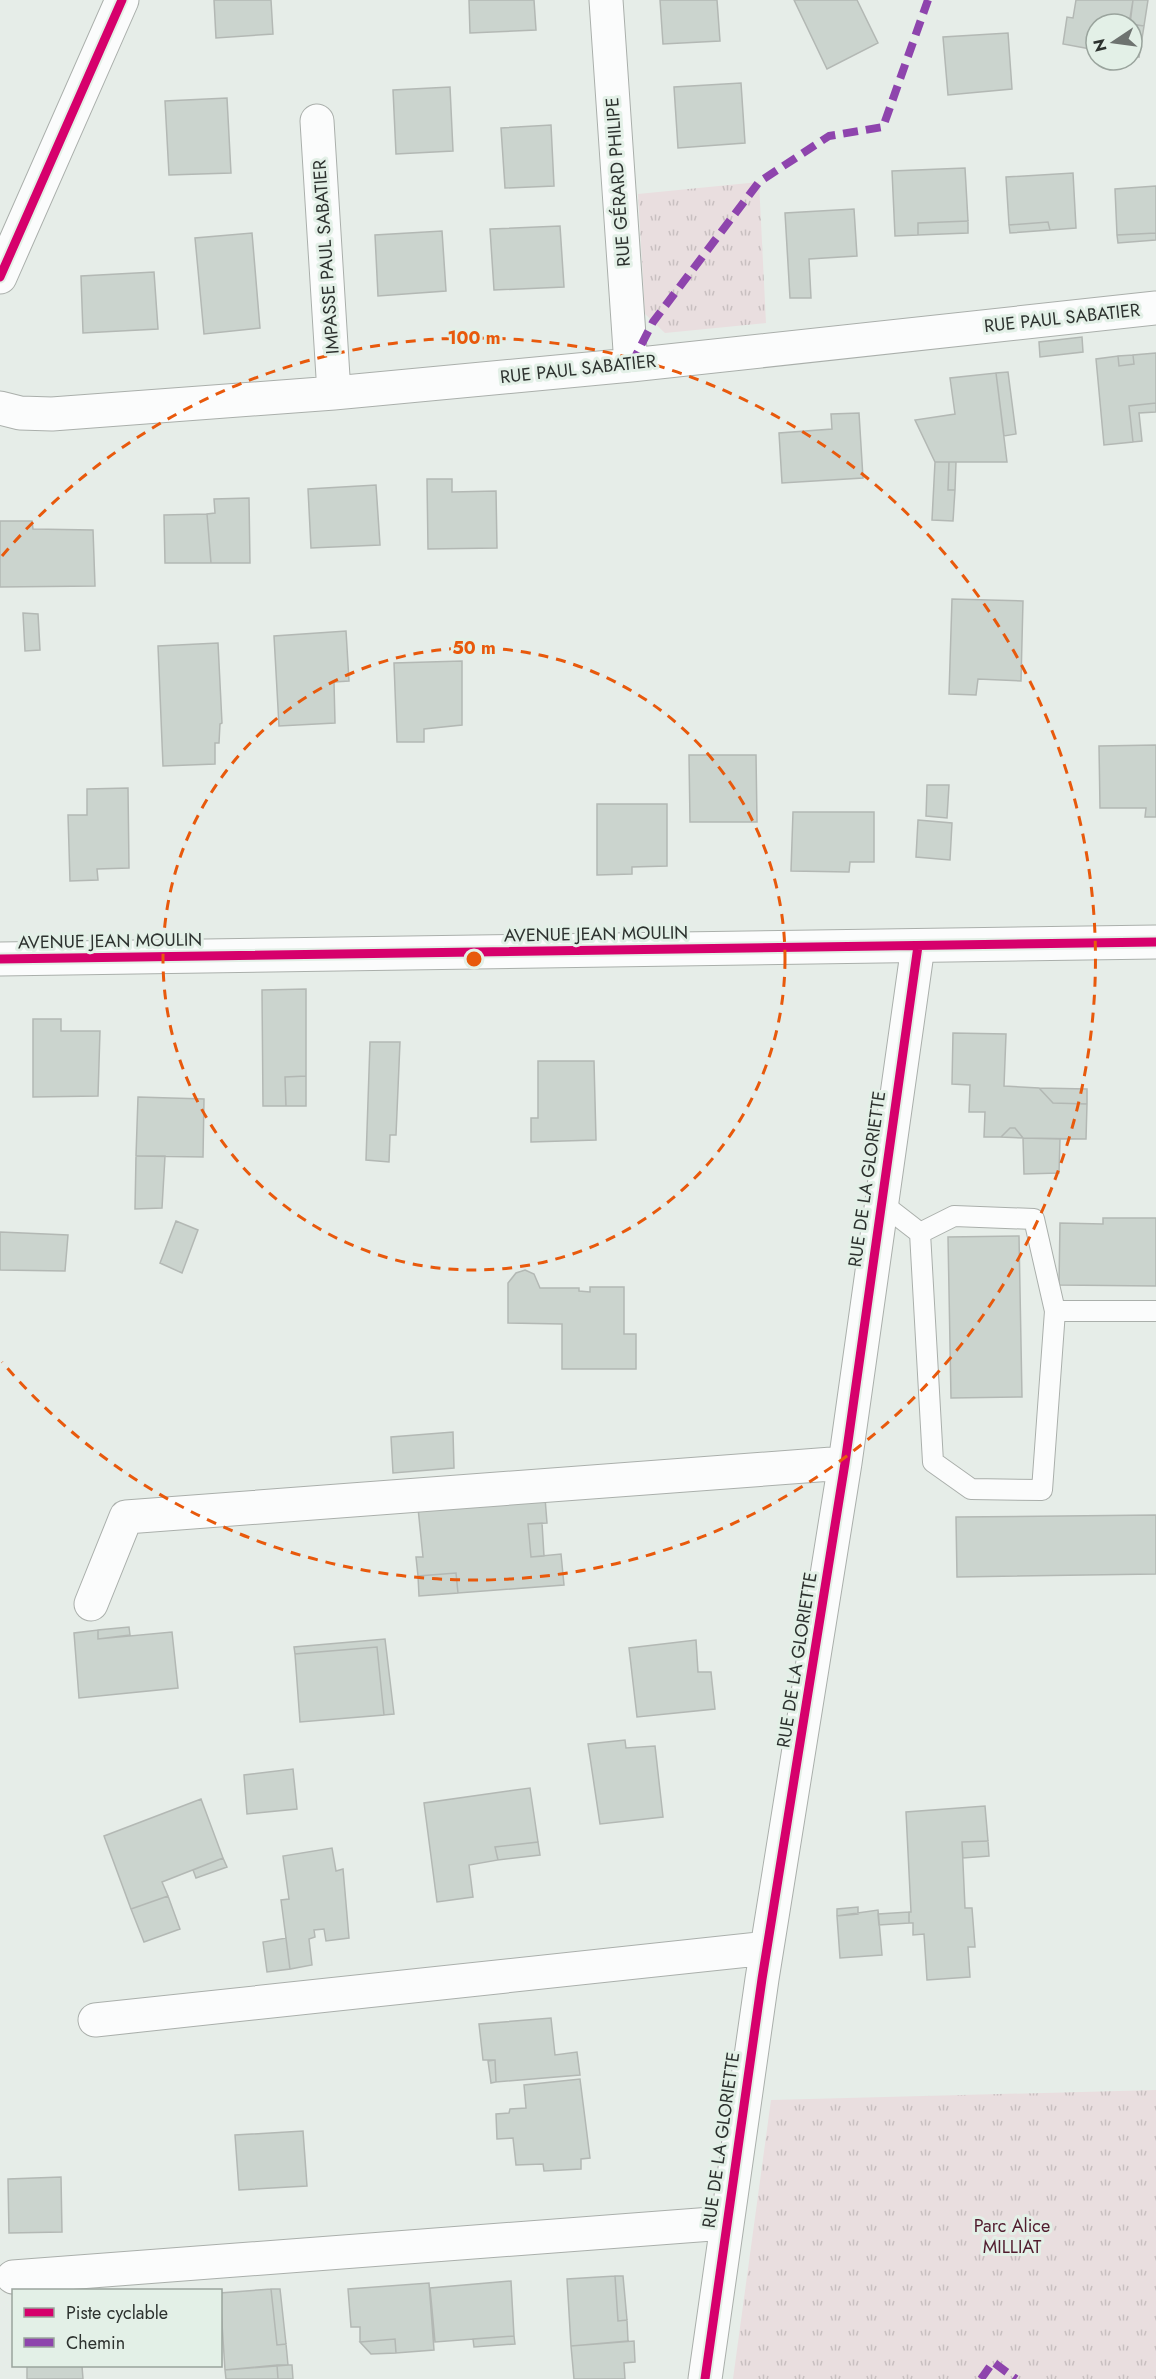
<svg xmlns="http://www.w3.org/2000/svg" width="1156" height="2379" viewBox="0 0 1156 2379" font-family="Jost,sans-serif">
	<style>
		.grass { fill: url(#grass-tufts) }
		.building { fill: #cbd4ce; stroke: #b3b8b4; stroke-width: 1.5 }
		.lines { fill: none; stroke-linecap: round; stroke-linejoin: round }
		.service-casing { stroke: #aaafab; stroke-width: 22 }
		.minor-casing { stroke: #aaafab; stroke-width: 35 }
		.secondary-casing { stroke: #aaafab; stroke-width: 35 }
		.service { stroke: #fbfcfc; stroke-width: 20 }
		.minor { stroke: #fbfcfc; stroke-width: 33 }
		.secondary { stroke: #fbfcfc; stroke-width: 33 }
		.quiet { stroke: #8e44ad; stroke-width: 8; stroke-dasharray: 15 8; stroke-linecap: butt }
		.cycleway-casing { stroke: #e3f0e7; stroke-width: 13 }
		.cycleway { stroke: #d6006c; stroke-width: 9 }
		.ring { fill: none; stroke: #e8590c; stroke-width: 3; stroke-dasharray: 10 8 }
		.labels { text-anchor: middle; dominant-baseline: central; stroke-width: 6; stroke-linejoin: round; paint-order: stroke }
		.street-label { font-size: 18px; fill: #2d322f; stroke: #e3f0e7 }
		.park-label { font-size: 18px; fill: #501c2e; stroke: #e3f0e7 }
		.centre { fill: #e8590c; stroke: #e3f0e7; stroke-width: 3 }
		.ring-label { font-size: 18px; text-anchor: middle; font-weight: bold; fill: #e8590c; stroke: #e3f0e7; stroke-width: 6; stroke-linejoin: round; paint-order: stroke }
	</style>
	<defs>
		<pattern id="grass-tufts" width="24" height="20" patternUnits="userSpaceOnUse" patternTransform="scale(1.5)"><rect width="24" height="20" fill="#e9dedf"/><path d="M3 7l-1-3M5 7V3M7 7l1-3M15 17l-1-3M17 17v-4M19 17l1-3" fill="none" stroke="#c8bfc0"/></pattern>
	</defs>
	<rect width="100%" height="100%" fill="#e6ede8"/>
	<!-- grass -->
	<path class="grass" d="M759,182l7,141 -101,10 -20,-19 -7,-120z
		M1156,2090v289h-423l38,-279z"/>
	<!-- building -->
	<path class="building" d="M214,0h57l2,34 -57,4z
		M469,0h65l2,30 -66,3z
		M660,0h57l3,41 -57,3z
		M794,0h63l21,43 -51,26z
		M1076,0h57l-3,24h-34v26l-33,-6 4,-27 6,1z
		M1133,0h15l-4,26 -15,-2z
		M1132,24l12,2 -5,31 -7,-2z
		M1008,33l4,56 -64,6 -5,-58z
		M741,83l4,60 -67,5 -4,-61z
		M450,87l3,64 -57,3 -3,-64z
		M227,98l4,75 -62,2 -4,-74z
		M551,125l3,61 -49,2 -4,-60z
		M965,168l3,53 -50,2v12l-23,1 -3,-65z
		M1073,173l3,55 -26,2 -2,-8 -39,3 -3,-48z
		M1156,186v47l-39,2 -2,-46z
		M854,209l3,47 -48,3 2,39h-21l-5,-85z
		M968,221v12l-50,2v-12z
		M1048,222l2,8 -40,3 -1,-8z
		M560,226l4,61 -70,3 -4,-61z
		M442,231l4,60 -68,5 -3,-61z
		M252,233l8,95 -56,6 -9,-96z
		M1156,233v7l-38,3 -1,-8z
		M154,272l4,57 -75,4 -2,-57z
		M1082,337l1,15 -43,5 -1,-15z
		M1156,353v50l-27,3 4,36 -29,3 -8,-86 22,-3 1,10 15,-2 -1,-9z
		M1133,355l1,9 -15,2 -1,-10z
		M1008,372l8,62 -12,2 -8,-63z
		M996,373l11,89h-72l-20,-42 40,-6 -5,-36z
		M1156,403v9l-17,1 3,28 -9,1 -4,-36z
		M859,413l4,65 -81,5 -3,-50 53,-4 -1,-15z
		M935,462h14l-1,28h7l-2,31 -21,-1z
		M949,462h7l-1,28h-7z
		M427,479h25v13l44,-1 1,57 -69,1z
		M376,485l4,60 -69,3 -3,-59z
		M249,498l1,65h-39l-4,-49 8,-1 -1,-14z
		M207,514l4,49h-46l-1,-48z
		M0,521h32l1,8 60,1 2,56 -95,1z
		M952,599l71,2 -2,80 -43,-2 -2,16 -27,-1z
		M23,613l15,1 2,36 -15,1z
		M346,631l3,50 -15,1 1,41 -56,3 -5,-90z
		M218,643l4,80 -2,1 -1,19h-4v21l-52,2 -5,-120z
		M462,661v64l-38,4v13h-27l-3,-79z
		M1156,745v72h-11l1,-9h-46l-1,-62z
		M689,755h67l1,67h-67z
		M927,785h22l-2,33 -21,-2z
		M128,788l1,80 -32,1 1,11 -28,1 -2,-66h19v-26z
		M597,804h70v62l-35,1v7l-35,1z
		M793,812h81v50h-24l-1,10 -58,-1z
		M918,820l34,3 -2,37 -34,-3z
		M306,989v87l-21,1 1,29h-23l-1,-116z
		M33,1019h28v12h39l-2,65 -65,1z
		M953,1033l53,1 -2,52 35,2 14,15 34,1 -1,35 -63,-1 -8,-10h-5l-9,9h-17l1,-25h-16l1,-27 -18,-1z
		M370,1042h30l-4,93h-6l-1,27 -23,-2z
		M538,1061h56l2,79 -65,2v-24h7z
		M306,1076v30h-20l-1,-29z
		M1039,1088l48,1v15l-34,-1z
		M138,1097l66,2 -1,58 -67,-1z
		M1010,1128h5l8,10 -22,-1z
		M1023,1138l37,1 -1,34 -35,1z
		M136,1156h29l-3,52 -27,1z
		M1103,1218h53v68l-97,-1 1,-62 43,1z
		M176,1221l22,9 -16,43 -22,-10z
		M0,1232l68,3 -3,36 -65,-1z
		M1019,1236l3,161 -71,1 -3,-161z
		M525,1270l9,4 6,14h39v3l11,1v-5h34v47h12v35h-74v-45l-54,-1v-40l8,-10z
		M453,1432l1,36 -61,5 -2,-36z
		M545,1498l2,25 -19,1 3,33 30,-3 3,31 -106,8 -2,-20 -38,3 -2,-19h7l-5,-49z
		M1156,1515v59l-199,3 -1,-60z
		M542,1523l2,33 -13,1 -3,-33z
		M456,1573l2,20 -39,3 -1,-20z
		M129,1627l1,8 -32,4v-9z
		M98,1630v9l74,-7 6,56 -99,10 -5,-65z
		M385,1639l9,75 -10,1 -7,-68 -82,7 -1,-7z
		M696,1640l2,32h13l4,37 -78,8 -8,-69z
		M377,1647l7,68 -84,7 -5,-68z
		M625,1740l1,8 29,-2 8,71 -63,7 -12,-80z
		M293,1769l4,40 -50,5 -3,-39z
		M530,1788l8,54 -43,5 3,13 -29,5 4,32 -36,5 -13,-99z
		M201,1799l22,59 -61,24 6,14 -37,13 -27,-73z
		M985,1806l3,35 -26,1 3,66h7l3,39h-7l2,30 -43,3 -3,-46 -11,1v-12h-4v-11h2l-5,-100z
		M988,1841l1,15 -26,2 -1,-16z
		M538,1842l2,13 -42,5 -3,-13z
		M332,1848l4,23 7,-2 6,69 -23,3 -2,-12 -10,1 1,7 -6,2 3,26 -22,4 -9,-69 8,-1 -6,-43z
		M223,1858l4,9 -31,11 -3,-8z
		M168,1896l12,33 -36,13 -13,-33z
		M858,1907v7l-21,2v-7z
		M878,1910l4,45 -42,3 -3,-42z
		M909,1912v11l-30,2 -1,-11z
		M286,1938l4,31 -23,3 -4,-30z
		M551,2018l4,37 22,-3 3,23 -84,7 -1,-22h-12l-4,-36z
		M495,2060l1,22 -5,1 -3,-22z
		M580,2079l10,79 -9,1v10l-37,2 -1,-7 -27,1 -3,-27 -16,1 -1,-25 13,-1 1,-4 16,-1 -2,-23z
		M303,2131l4,55 -68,4 -4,-55z
		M61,2177l1,55 -53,1 -1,-54z
		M615,2276l3,45 9,-1 1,21 -57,5 -4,-67z
		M615,2276h8l4,44 -9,1z
		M511,2281l3,55 -79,6 -5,-54z
		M429,2283l5,67 -38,3 -1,-14 -35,3v-15h-9l-3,-38z
		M271,2289l6,56 9,-1 2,21 -63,5 -5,-77z
		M271,2289h9l6,55 -9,1z
		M514,2336l1,8 -41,3 -1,-8z
		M395,2339l1,14 -25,1 -11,-12z
		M634,2341l1,21 -11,1 1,16h-51l-3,-33z
		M277,2365h15l1,14h-15z
		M277,2365l1,14h-52l-1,-9z
		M27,2366h55l1,13h-56z"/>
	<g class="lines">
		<!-- service casing -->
		<g class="service-casing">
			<path id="service" d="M880,1202l40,31 13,229 38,27 71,1 13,-179 -21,-92 -80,-3 -34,17
				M1055,1311h101"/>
		</g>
		<!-- minor casing -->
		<g class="minor-casing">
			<path id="minor" d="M606,0l25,365
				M317,121l17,272
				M0,277l122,-277
				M0,408l20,5 32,1 282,-21 297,-28 525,-57
				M91,1604l35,-87 719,-54
				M95,2020l672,-72
				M13,2277l712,-54
				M705,2379l57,-400 83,-516 73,-517"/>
		</g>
		<!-- secondary casing -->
		<g class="secondary-casing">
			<path id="secondary" d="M0,959l1156,-17"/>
		</g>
		<!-- service -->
		<use href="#service" class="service"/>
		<!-- minor -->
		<use href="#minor" class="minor"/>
		<!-- secondary -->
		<use href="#secondary" class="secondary"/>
		<!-- quiet -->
		<path class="quiet" d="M631,365l22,-43 106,-140 70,-46 54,-9 45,-127
			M981,2379l12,-17 23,17"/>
		<!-- cycleway casing -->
		<g class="cycleway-casing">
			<path id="cycleway" d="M0,277l122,-277
				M0,959l1156,-17
				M705,2379l57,-400 83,-516 73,-517"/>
		</g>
		<!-- cycleway -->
		<use href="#cycleway" class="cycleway"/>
	</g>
	<!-- distance rings -->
	<g class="ring">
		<circle cx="474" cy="959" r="311"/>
		<path d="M2 556A621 621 0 1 1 2 1362"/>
	</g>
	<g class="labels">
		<!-- street labels -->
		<g class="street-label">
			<text transform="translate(618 182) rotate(-94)">RUE GÉRARD PHILIPE</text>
			<text transform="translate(326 257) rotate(-94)">IMPASSE PAUL SABATIER</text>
			<text transform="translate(1062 318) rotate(-6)">RUE PAUL SABATIER</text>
			<text transform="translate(578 369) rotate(-6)">RUE PAUL SABATIER</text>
			<text transform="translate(596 934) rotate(-1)">AVENUE JEAN MOULIN</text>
			<text transform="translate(110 941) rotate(-1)">AVENUE JEAN MOULIN</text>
			<text transform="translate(867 1179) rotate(-82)">RUE DE LA GLORIETTE</text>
			<text transform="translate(797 1660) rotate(-81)">RUE DE LA GLORIETTE</text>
			<text transform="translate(721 2140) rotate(-82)">RUE DE LA GLORIETTE</text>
		</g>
		<!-- park labels -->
		<g class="park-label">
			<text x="1012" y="2226">Parc Alice<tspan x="1012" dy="21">MILLIAT</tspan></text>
		</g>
	</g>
	<circle cx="474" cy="959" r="9" class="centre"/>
	<g class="ring-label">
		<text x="474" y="344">100 m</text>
		<text x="474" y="654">50 m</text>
	</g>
	<!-- legend -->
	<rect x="12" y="2289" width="210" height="78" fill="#e3f0e7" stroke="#9aa49d" stroke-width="1.5"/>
	<rect x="24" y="2308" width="30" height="9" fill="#d6006c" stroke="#9aa49d" stroke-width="1.5"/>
	<text x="66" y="2319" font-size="18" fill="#2d322f">Piste cyclable</text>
	<rect x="24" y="2338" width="30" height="9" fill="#8e44ad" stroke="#9aa49d" stroke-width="1.5"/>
	<text x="66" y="2349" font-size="18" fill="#2d322f">Chemin</text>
	<!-- north arrow -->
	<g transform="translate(1114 42) rotate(257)"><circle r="28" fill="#e3f0e7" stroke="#9aa49d" stroke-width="1.5"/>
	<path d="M0-4.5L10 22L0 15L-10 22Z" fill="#6e7370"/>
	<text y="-9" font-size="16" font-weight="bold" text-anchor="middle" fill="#2d322f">N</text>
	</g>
</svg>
